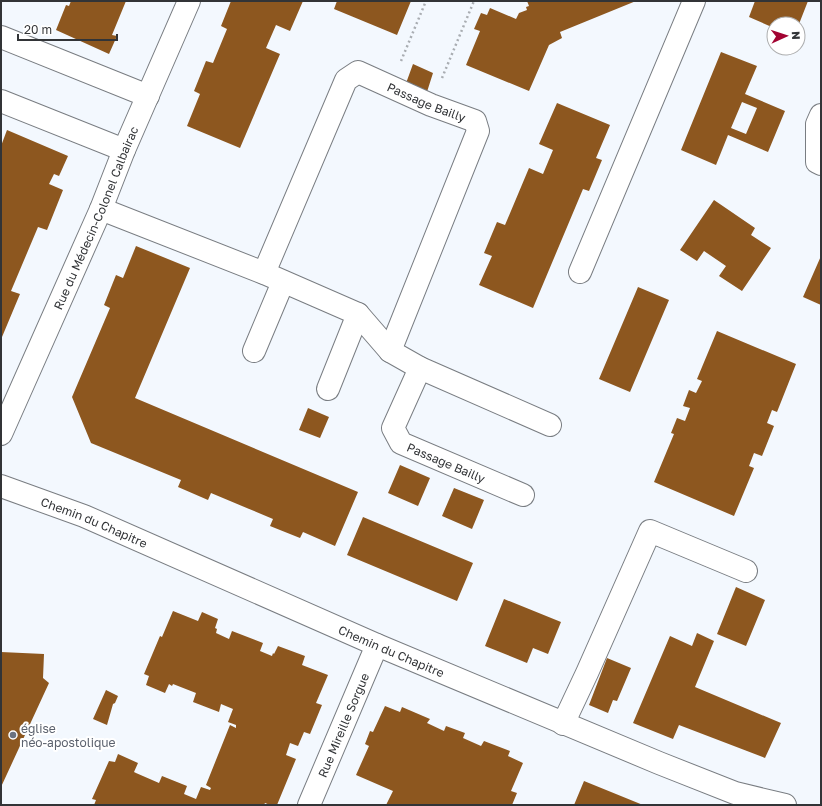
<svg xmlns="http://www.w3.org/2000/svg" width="822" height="806" viewBox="0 0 822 806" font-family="'Golos Text',sans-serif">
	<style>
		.building { fill: #8d571f; fill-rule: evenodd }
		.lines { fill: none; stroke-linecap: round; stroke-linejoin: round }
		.minor-casing { stroke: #797d82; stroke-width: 24 }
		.path { stroke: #a9adb2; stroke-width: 2.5; stroke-dasharray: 2 3; stroke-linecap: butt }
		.minor { stroke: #fff; stroke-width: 22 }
		.worship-dot { fill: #6b7280; stroke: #fff; stroke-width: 1.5 }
		.labels { text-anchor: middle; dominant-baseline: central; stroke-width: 4; stroke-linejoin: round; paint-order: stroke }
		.street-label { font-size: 12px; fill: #323437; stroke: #fff }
		.worship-label { font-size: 12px; fill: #5b616d; stroke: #fff; text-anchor: start }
	</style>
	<rect width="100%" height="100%" fill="#f3f8fe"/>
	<!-- building -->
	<path class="building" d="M71,1h55l-14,34 5,1 -8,18 -53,-24 10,-25 3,1z
		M231,1h72l-13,30 -14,-6 -10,23 14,6 -40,94 -53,-22 13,-32 -6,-3 12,-30 7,2 14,-34 -6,-3z
		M337,1h74l-14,34 -63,-26z
		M527,1h109l-76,31 2,6 -13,7 -20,46 -63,-26 14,-34 -6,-2 7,-16 6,2 3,-7 26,11 3,-6 8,-3 -1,-3 3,-1z
		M755,1h53l-9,23h-25v4l-25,-11z
		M721,52l36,14 -12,28 40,17 -17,41 -40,-17 -12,30 -35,-15zM742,102l15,6 -11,26 -15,-6z
		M413,64l20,9 -7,22 -21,-9z
		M557,103l53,22 -14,33 6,2 -13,31 -6,-2 -50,119 -54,-23 13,-29 -8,-3 13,-31 8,3 24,-57 14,6 10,-24 -14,-6z
		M7,130l61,26 -9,20 -5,-2 -5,10 14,6 -16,40 -9,-3 -27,64 9,3 -18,43 -1,-1v-190z
		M714,200l41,28 -4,7 20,13 -29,43 -23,-15 7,-10 -22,-15 -7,10 -17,-11z
		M136,246l54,22 -55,130 223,94 -23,54 -32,-14 -3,6 -30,-12 3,-7 -62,-26 -3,7 -30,-13 3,-7 -90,-37 -19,-46 38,-89 -6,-3 12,-30 7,3z
		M821,256v49l-18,-8z
		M638,287l31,13 -39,92 -31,-13z
		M717,331l79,33 -19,48 -5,-2 -5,13 7,3 -12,30 -8,-3 -5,13 5,2 -20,48 -80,-34 20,-48 -3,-1 6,-15 8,3 5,-13 -7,-2 6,-16 7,3 6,-12 -5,-2z
		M308,408l21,9 -9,21 -21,-8z
		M400,465l30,13 -12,28 -30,-13z
		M454,488l30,12 -12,29 -30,-13z
		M363,517l110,46 -16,38 -110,-46z
		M736,587l29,13 -19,46 -29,-12z
		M504,599l57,23 -13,32 -15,-6 -6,15 -42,-17z
		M173,611l25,10 4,-9 16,7 -3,9 2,1 -1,4 13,6 3,-8 31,12 -3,8 12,5 1,-3 1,1 4,-8 27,10 -3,9 26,10 -12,28 6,2 -12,29 -6,-2 -6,14 -8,-3 -4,12 10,4 -19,46h-7l-5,-2 -1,2h-170l2,-5 -4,-1 17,-38 6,1 3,-8 20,9 -4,9 2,1 23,10 3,-7 25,10 -3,8 12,5 5,-12 9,3 1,-2 -5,-3 24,-60 6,3v-3l-8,-3 5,-13 -12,-5 -2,8 -26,-10 3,-9 -23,-9 -1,2 -3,-2 -4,9 -19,-8 3,-9 -5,-2 16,-38 2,1z
		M697,633l17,8 -19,46 86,36 -16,35 -86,-33 -6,14 -40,-16 37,-87 22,10z
		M1,652l43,2 -1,24 6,5 -48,104z
		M607,658l24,10 -14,33 -4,-1 -5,13 -19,-8z
		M106,690l12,6 -3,7 -2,1 -6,21 -14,-6z
		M385,706l15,6 2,-5 28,12 -3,4 17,8 2,-5 19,7 -2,5 18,8 3,-5 26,10 -2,5 15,7 -12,28 6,2 -5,12h-126l7,-14 -37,-16 13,-29 -4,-2 5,-13 3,1z
		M584,781l59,24h-69z"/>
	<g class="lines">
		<!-- minor casing -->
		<g class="minor-casing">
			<g id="minor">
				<path d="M1,37l147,59"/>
				<path d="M1,101l123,49"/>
				<path d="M821,115l-4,9v38l4,2"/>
				<path d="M101,209l163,64 94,41 32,37 30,17 130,57"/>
				<path d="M580,272l114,-271"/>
				<path id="s1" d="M264,273l82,-193 12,-8 73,33 44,16 3,10 -88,220"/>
				<path d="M254,351l29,-69"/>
				<path id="s2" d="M420,368l-27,60 8,15 122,52"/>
				<path d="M328,389l30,-75"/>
				<path id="s3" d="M1,434l100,-225 23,-59 65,-149"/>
				<path id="s4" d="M1,486l83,30 293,129 282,118 76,30 50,12"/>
				<path d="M563,724l24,-51 63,-142 96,40"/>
				<path id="s5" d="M309,805l68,-160"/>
			</g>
		</g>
		<!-- path -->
		<path class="path" d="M401,61l25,-60
			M442,78l32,-77"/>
		<!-- minor -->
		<use href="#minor" class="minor"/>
	</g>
	<!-- markers -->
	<circle class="worship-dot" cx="13" cy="735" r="4"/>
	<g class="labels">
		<!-- street labels -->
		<g class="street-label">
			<text stroke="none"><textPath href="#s1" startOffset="299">Passage Bailly</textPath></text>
			<text stroke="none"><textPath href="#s3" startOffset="236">Rue du Médecin-Colonel Calbairac</textPath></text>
			<text stroke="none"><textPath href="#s2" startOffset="132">Passage Bailly</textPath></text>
			<text stroke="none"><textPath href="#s4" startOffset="100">Chemin du Chapitre</textPath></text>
			<text stroke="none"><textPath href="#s4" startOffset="424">Chemin du Chapitre</textPath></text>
			<text stroke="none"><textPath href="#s5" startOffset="87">Rue Mireille Sorgue</textPath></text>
		</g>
		<!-- worship labels -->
		<g class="worship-label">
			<text x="21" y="728">église<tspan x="21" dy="14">néo-apostolique</tspan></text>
		</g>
	</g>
	<!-- border -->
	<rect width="822" height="806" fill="none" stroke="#323437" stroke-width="4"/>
	<!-- north arrow -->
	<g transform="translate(786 36) rotate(87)"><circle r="19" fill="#ffffff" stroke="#adaeaf"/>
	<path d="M0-3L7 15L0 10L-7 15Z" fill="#a20332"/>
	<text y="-6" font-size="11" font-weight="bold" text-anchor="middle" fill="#323437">N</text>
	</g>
	<!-- scale -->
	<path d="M18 34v6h99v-6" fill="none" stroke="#323437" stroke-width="2"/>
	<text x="24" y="34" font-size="12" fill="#323437" stroke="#ffffff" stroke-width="3" paint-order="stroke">20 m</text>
</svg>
